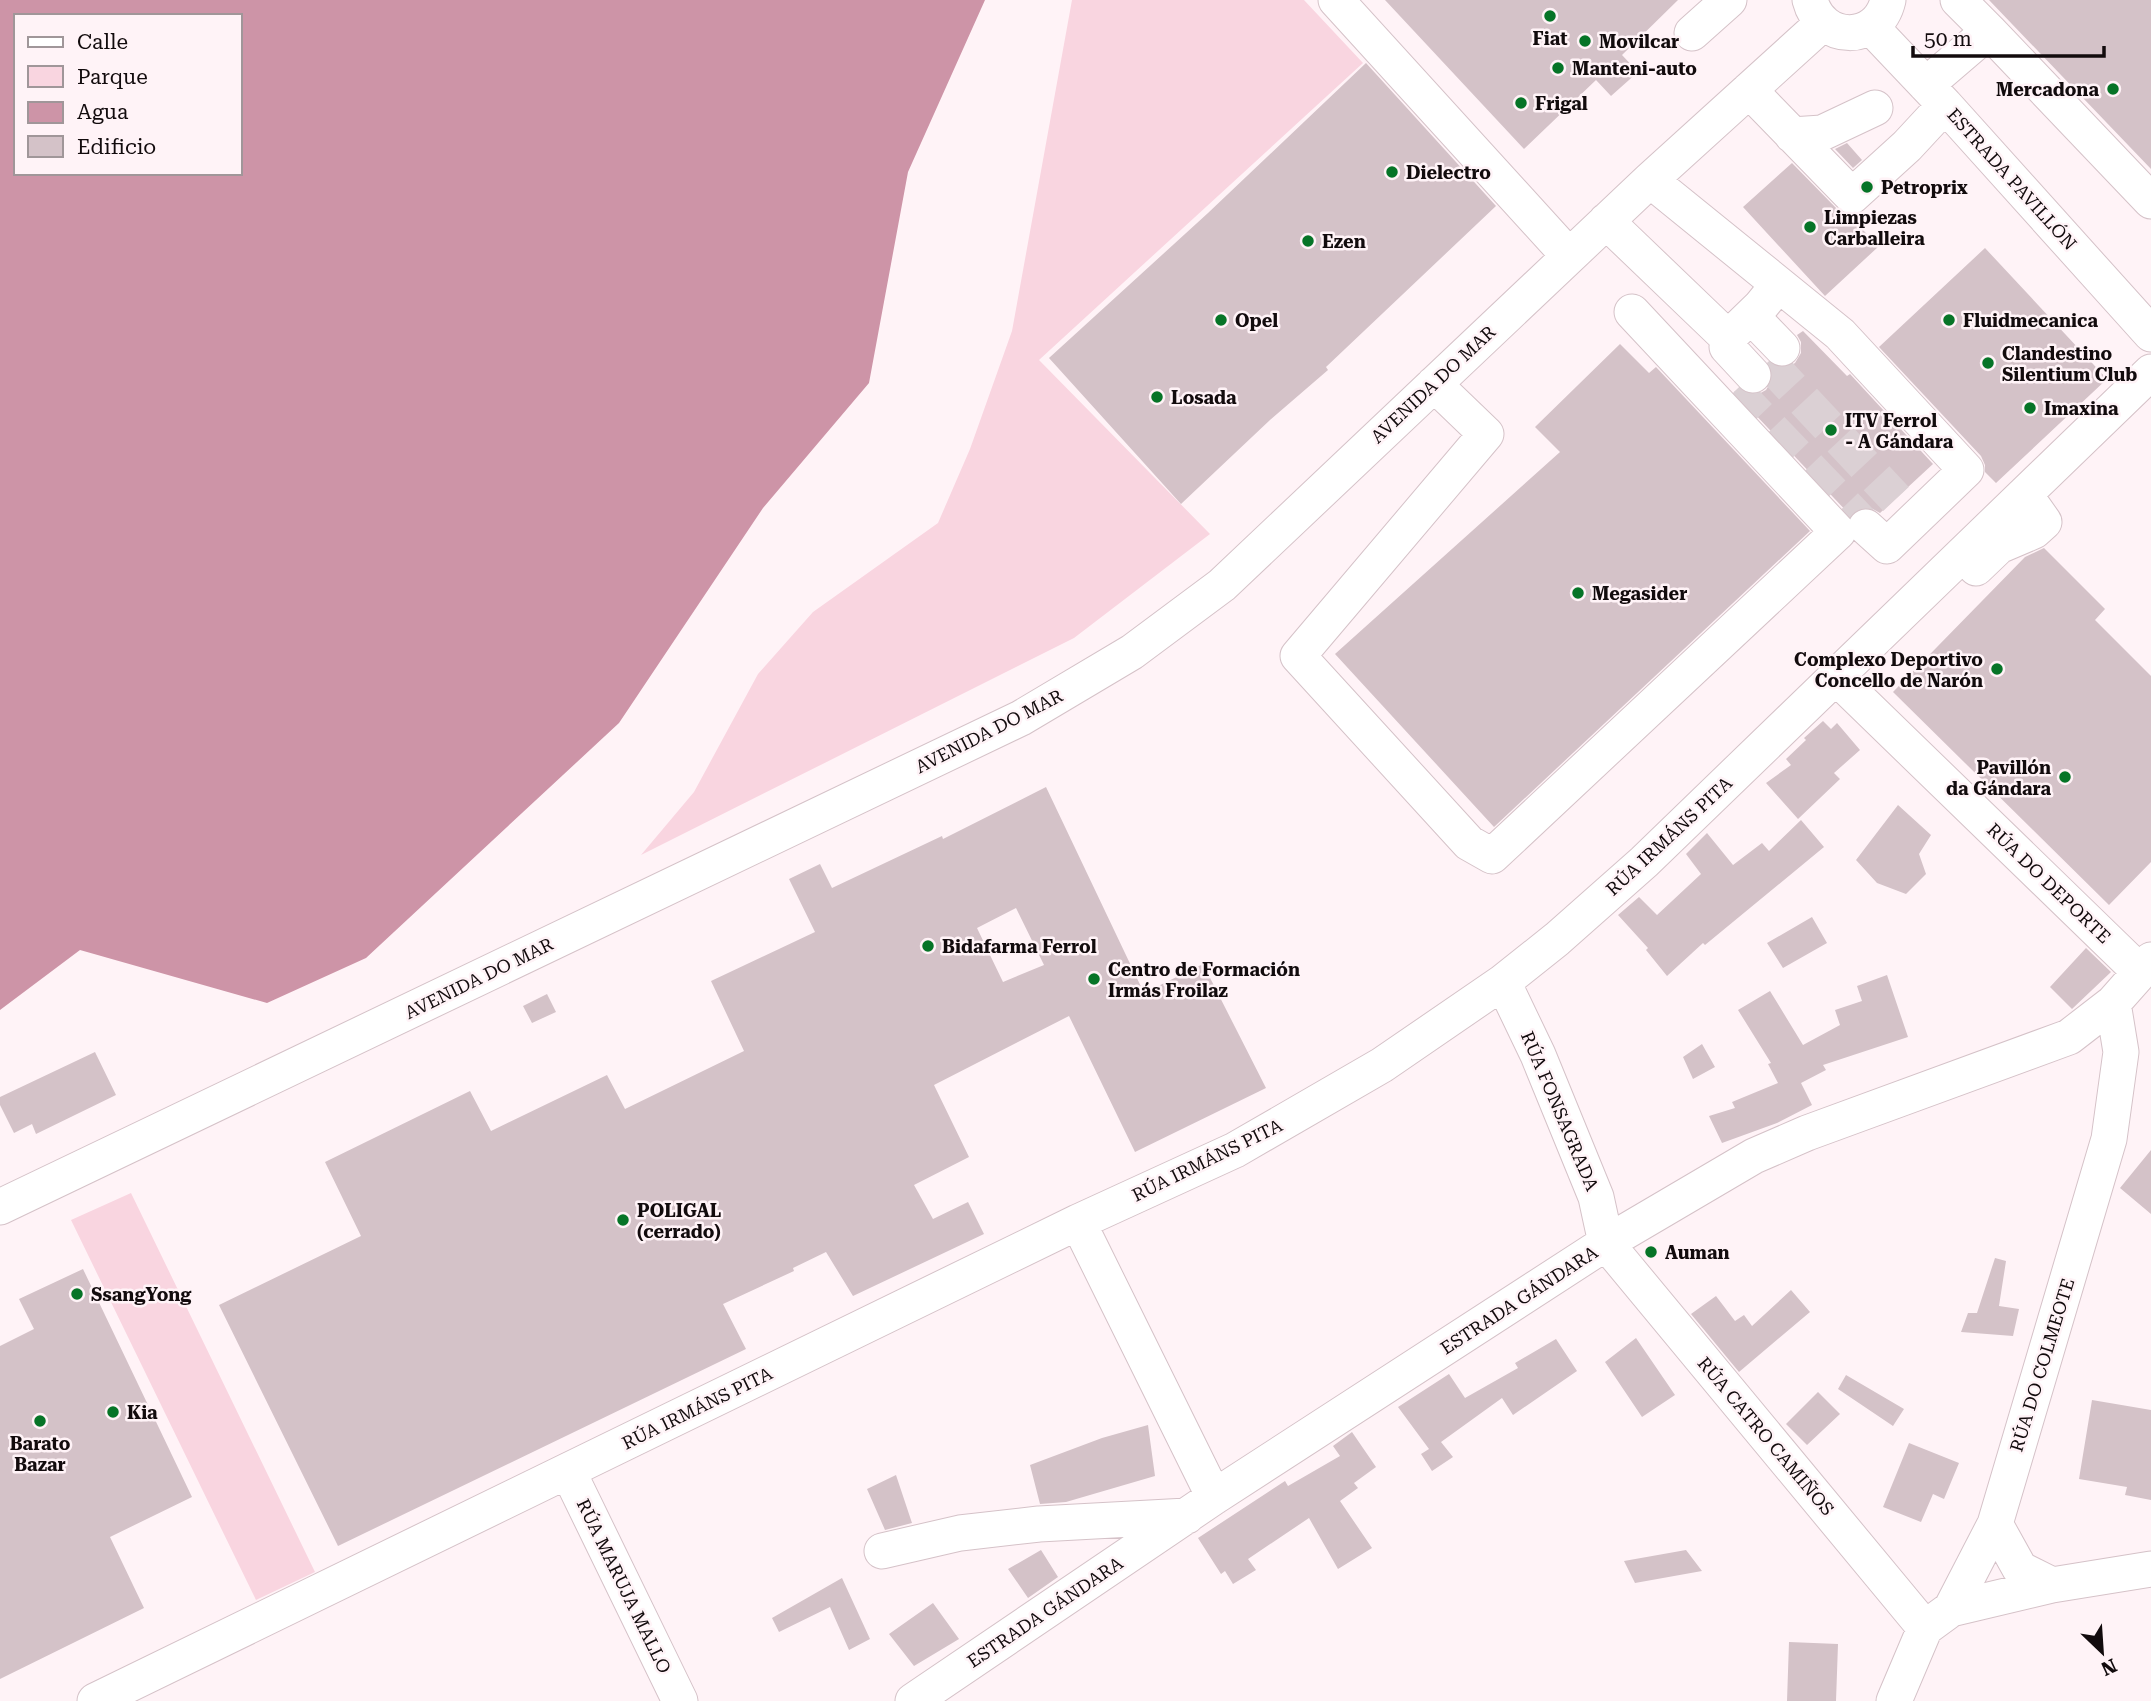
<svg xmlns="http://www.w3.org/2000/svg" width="2151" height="1701" viewBox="0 0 2151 1701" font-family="'Roboto Serif',serif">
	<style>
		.green { fill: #f9d5e0 }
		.water { fill: #cd94a7; fill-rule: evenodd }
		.building { fill: #d4c2c8; fill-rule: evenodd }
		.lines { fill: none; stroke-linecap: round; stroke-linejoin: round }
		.minor-tunnel { stroke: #dbd0d4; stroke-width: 35; stroke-dasharray: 35 18; stroke-linecap: butt }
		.minor-casing { stroke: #d5c2c8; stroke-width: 37 }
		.minor { stroke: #fff; stroke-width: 35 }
		.poi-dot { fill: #067427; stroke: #fff3f7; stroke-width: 2.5 }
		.labels { text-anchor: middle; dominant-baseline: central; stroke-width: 5; stroke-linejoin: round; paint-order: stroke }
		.poi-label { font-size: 18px; font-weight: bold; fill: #120b0d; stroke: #fff3f7; text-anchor: start }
		.street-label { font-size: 18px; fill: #120b0d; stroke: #fff3f7 }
	</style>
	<rect width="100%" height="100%" fill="#fff3f7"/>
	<!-- green -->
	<path class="green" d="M1072,0h232l59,63 -324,297 171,174 -136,104 -433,217 53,-63 64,-118 55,-62 125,-89 32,-74 42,-118z
		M131,1193l184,379 -59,28 -185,-380z"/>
	<!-- water -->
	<path class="water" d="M0,0h985l-77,172 -39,211 -106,125 -144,215 -253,235 -99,45 -187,-53 -80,60zM16,16h224v157h-224z"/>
	<!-- building -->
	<path class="building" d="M1385,0h293l-56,55 16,17 -27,24 -15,-16 -72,69z
		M1989,0h162v169z
		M1366,63l130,143 -170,161 2,3 -58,50 -89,84 -132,-146 159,-145z
		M1847,143l15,17 -9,8 -18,-19z
		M1792,163l46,47 12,5 28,32 -53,49 -82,-89z
		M1985,248l122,131 -111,104 -11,-11v-7l-4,-9 -102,-109z
		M1803,331l44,45 3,-2 83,90 -53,49 -9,-5h-11l-10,7 -116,-123 4,-3 8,5 11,1 9,-5 6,-10 1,-9 -4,-8 8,4 9,1 9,-5 6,-10v-11l-4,-7z
		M1620,344l29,29 7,-6 154,164 -316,296 -159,-173 225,-202 -25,-25z
		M2044,548l61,61 -10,11 56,56v186l-42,43 -216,-213 132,-135z
		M1823,721l8,8 6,-6 23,27 -26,23 6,6 -42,40 -32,-36 25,-18 -5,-6 20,-19 -2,-2z
		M1046,787l98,206 59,-29 63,124 -131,64 -66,-136 -135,69 35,72 -55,28 19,34 35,-17 16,32 -131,62 -27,-44 -33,16 1,3 -71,33 23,45 -408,197 -119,-241 142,-69 -36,-74 145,-71 21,40 116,-56 18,34 119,-58 -33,-70 104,-49 -26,-53 31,-15 12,24 110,-52 1,3zM1016,908l28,57 -41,17 -26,-54z
		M1898,805l33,30 -12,19 7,20 -20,20 -29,-11 -21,-23z
		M1801,820l23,27 -119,98 -2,-2 -36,33 -21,-26 2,-2 -30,-33 21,-18 18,18 44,-41 -15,-20 21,-21 26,32 29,-22 7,8z
		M1812,917l15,26 -44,25 -16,-25z
		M2086,948l25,24 -39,37 -22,-22z
		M1887,975l21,62 -85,28 3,5 -25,13 11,22 -35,18 -55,20 -13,-27 26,-8 -3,-6 46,-19 -10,-19 3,-1 -33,-53 32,-19 33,54 37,-20 -5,-15 27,-9 -5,-15z
		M547,994l9,18 -24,11 -9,-17z
		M1702,1044l13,23 -22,12 -10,-22z
		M95,1052l21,43 -80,39 -4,-10 -18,9 -14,-28v-8z
		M2151,1150v64l-31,-26z
		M1995,1258l11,3 -7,45 20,3 -6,27 -52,-4 7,-19h9z
		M83,1269l109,228 -82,40 34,71 -144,71v-333l34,-17 -15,-30z
		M1791,1290l19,22 -71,60 -48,-58 25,-18 19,25 9,-6 8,11z
		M1636,1338l39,57 -33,22 -37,-55z
		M1556,1339l21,32 -64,44 -11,-17 -61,44 12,15 -21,14 -11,-17 8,-5 -31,-42 51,-33 16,24 53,-30 -3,-5z
		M1846,1375l58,34 -11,17 -55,-37z
		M1818,1392l22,22 -33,31 -21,-21z
		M2092,1400l59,10v90l-26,-5 2,-8 -48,-8z
		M1148,1425l7,51 -89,26 -26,2 -10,-39 72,-27z
		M1352,1432l24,35 -22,16 4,5 -18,13 32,47 -34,21 -29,-51 -61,41 8,11 -23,14 -8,-13 -4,3 -23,-36 87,-57 3,5 52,-30 -7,-10z
		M1909,1443l50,20 -15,36 -11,-5 -12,28 -38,-15z
		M896,1475l16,48 -27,7 -18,-41z
		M1041,1550l17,27 -30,21 -20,-29z
		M1686,1550l16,21 -67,12 -11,-22z
		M842,1578l28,61 -21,11 -19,-43 -51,25 -7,-14z
		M933,1603l26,36 -45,27 -25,-32z
		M1789,1642l49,2 -2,57h-49z"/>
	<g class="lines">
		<!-- minor-tunnel -->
		<path class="minor-tunnel" d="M1768,362l128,137
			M1735,391l131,136"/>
		<!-- minor casing -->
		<g class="minor-casing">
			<path id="minor" d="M1336,0l233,256
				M1810,0c11,43 68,44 78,0
				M1958,0l31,31
				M1871,27l74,78 206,229
				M1692,33l37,-33
				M1926,85l63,-54 162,170
				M1749,90l103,106 55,-50 38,-41
				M1792,135l30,-2 53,-25
				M1650,180l190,154 126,136 -79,76 -21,-19
				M1606,221l122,117 33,-32 17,-21
				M1751,316l31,32
				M1727,347l26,28
				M1434,384l52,50 -188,222 171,187 23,13 346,-324 -206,-220
				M1976,568l23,-22 35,-15 10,-9 -19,-27
				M1837,678l303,294
				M1503,982l35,73 58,142 10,46 319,385
				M0,1207l1021,-489 111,-66 90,-67 428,-405 173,-157
				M1078,1222l136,275
				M568,1471l112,230
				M1995,1524l25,45 32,16
				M882,1551l78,-18 79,-9 148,-8
				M1951,1609l101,-24 99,-16
				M95,1701l983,-479 157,-72 147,-85 121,-83 54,-43 87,-77 507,-490
				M913,1701l301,-204 392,-254 148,-87 53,-23 262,-96 44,-34 38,-43
				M1894,1701l31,-73 26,-19 44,-85 114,-385 12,-87 -8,-49"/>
		</g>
		<!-- minor -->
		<use href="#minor" class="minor"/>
	</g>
	<!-- markers -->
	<g class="poi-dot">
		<circle cx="1550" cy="16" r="7"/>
		<circle cx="1585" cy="41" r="7"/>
		<circle cx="1558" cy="68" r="7"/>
		<circle cx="2113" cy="89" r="7"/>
		<circle cx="1521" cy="103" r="7"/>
		<circle cx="1392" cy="172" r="7"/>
		<circle cx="1867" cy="187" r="7"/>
		<circle cx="1810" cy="227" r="7"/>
		<circle cx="1308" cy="241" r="7"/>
		<circle cx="1221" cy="320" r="7"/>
		<circle cx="1949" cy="320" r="7"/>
		<circle cx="1988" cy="363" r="7"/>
		<circle cx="1157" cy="397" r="7"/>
		<circle cx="2030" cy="408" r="7"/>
		<circle cx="1831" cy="430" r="7"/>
		<circle cx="1578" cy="593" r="7"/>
		<circle cx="1997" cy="669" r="7"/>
		<circle cx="2065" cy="777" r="7"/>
		<circle cx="928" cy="946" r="7"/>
		<circle cx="1094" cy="979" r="7"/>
		<circle cx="623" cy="1220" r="7"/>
		<circle cx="1651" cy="1252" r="7"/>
		<circle cx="77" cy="1294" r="7"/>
		<circle cx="113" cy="1412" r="7"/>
		<circle cx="40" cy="1421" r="7"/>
	</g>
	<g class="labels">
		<!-- poi labels -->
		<g class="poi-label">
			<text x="1550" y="38" text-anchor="middle">Fiat</text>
			<text x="1599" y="41">Movilcar</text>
			<text x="1572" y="68">Manteni-auto</text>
			<text x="2099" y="89" text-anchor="end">Mercadona</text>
			<text x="1535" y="103">Frigal</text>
			<text x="1406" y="172">Dielectro</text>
			<text x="1881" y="187">Petroprix</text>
			<text x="1824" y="217">Limpiezas<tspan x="1824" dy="21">Carballeira</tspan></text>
			<text x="1322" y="241">Ezen</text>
			<text x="1235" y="320">Opel</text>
			<text x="1963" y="320">Fluidmecanica</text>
			<text x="2002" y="353">Clandestino<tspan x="2002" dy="21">Silentium Club</tspan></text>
			<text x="1171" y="397">Losada</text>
			<text x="2044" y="408">Imaxina</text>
			<text x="1845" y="420">ITV Ferrol<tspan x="1845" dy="21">- A Gándara</tspan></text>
			<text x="1592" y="593">Megasider</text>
			<text x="1983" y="659" text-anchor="end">Complexo Deportivo<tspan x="1983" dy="21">Concello de Narón</tspan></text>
			<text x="2051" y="767" text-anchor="end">Pavillón<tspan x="2051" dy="21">da Gándara</tspan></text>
			<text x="942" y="946">Bidafarma Ferrol</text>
			<text x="1108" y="969">Centro de Formación<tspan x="1108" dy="21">Irmás Froilaz</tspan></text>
			<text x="637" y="1210">POLIGAL<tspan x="637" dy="21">(cerrado)</tspan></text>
			<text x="1665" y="1252">Auman</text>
			<text x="91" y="1294">SsangYong</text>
			<text x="127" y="1412">Kia</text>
			<text x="40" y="1443" text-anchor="middle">Barato<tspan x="40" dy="21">Bazar</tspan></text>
		</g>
		<!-- street labels -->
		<g class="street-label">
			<text transform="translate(2012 179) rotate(48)">ESTRADA PAVILLÓN</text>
			<text transform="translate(1433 384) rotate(-43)">AVENIDA DO MAR</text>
			<text transform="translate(989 731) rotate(-27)">AVENIDA DO MAR</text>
			<text transform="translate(1669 836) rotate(-43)">RÚA IRMÁNS PITA</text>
			<text transform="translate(2049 883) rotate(44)">RÚA DO DEPORTE</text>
			<text transform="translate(479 978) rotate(-26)">AVENIDA DO MAR</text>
			<text transform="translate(1560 1111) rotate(67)">RÚA FONSAGRADA</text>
			<text transform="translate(1207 1160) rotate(-26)">RÚA IRMÁNS PITA</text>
			<text transform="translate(1519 1300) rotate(-33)">ESTRADA GÁNDARA</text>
			<text transform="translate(2042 1365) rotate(-73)">RÚA DO COLMEOTE</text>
			<text transform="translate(697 1408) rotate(-26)">RÚA IRMÁNS PITA</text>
			<text transform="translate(1766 1436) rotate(50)">RÚA CATRO CAMIÑOS</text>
			<text transform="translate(624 1586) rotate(64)">RÚA MARUJA MALLO</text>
			<text transform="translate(1045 1612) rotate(-34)">ESTRADA GÁNDARA</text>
		</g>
	</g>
	<!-- legend -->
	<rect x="14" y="14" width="228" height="161" fill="#fff3f7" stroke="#a09699" stroke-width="2"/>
	<rect x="28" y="37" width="35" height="10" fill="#ffffff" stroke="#a09699" stroke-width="2"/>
	<text x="77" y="49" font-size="21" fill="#120b0d">Calle</text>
	<rect x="28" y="66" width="35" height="21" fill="#f9d5e0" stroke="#a09699" stroke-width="2"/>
	<text x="77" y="84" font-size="21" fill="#120b0d">Parque</text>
	<rect x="28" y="102" width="35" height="21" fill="#cd94a7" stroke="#a09699" stroke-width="2"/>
	<text x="77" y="119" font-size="21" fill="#120b0d">Agua</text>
	<rect x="28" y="136" width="35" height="21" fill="#d4c2c8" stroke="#a09699" stroke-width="2"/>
	<text x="77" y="154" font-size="21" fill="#120b0d">Edificio</text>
	<!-- north arrow -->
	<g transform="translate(2102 1652) rotate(155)" stroke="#fff3f7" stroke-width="5" paint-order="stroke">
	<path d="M0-5L12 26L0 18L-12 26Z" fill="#120b0d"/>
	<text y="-10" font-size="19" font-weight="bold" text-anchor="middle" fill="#120b0d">N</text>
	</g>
	<!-- scale -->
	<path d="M1913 46v10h191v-10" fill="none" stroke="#120b0d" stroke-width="3.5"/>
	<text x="1924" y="46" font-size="21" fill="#120b0d" stroke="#fff3f7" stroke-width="5" paint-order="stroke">50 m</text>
</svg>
